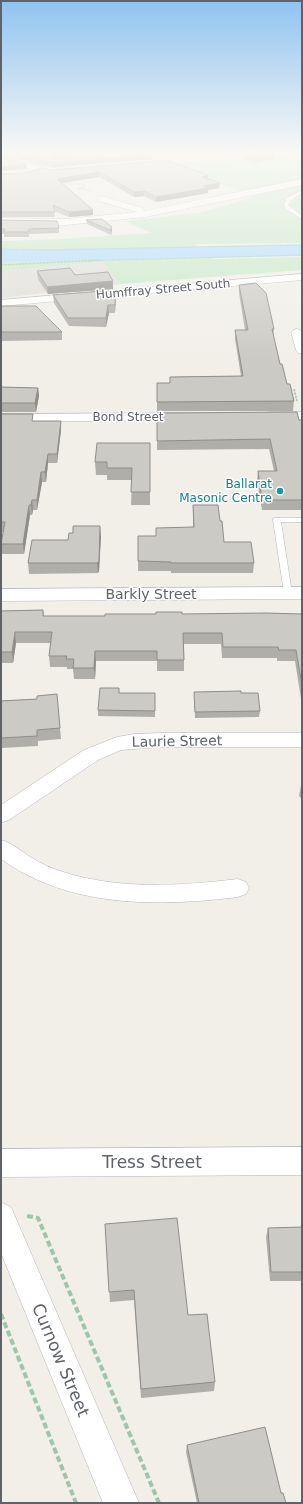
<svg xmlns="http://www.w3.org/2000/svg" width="303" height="1504" viewBox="0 0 303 1504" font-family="'DejaVu Sans',sans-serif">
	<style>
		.industrial { fill: #e0deda }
		.green { fill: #c5e8c5 }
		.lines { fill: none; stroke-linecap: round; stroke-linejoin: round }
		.river { fill: #aadaff; fill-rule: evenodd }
		.service-casing { stroke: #b5b8bc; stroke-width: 1 }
		.minor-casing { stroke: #b5b8bc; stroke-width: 1 }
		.secondary-casing { stroke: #b6babf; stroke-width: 1 }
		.path-far2 { stroke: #9cc7a9; stroke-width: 1; stroke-dasharray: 2 1; stroke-linecap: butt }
		.path-far1 { stroke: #9cc7a9; stroke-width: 1.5; stroke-dasharray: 2.5 1; stroke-linecap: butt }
		.path { stroke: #9cc7a9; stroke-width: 4; stroke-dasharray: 6 3; stroke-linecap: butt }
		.service { fill: #fff; fill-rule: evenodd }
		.minor { fill: #fff; fill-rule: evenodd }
		.secondary { fill: #fff; fill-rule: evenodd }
		.wall { fill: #afaea9 }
		.shaded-wall { fill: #8f8d8a }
		.building { fill: #cccac5; stroke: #8f8d8a }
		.culture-dot { fill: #0f9aa8; stroke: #fff; stroke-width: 1.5 }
		.labels { text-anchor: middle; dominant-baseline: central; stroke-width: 3; stroke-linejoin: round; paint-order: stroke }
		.far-street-label { font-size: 12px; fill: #5f6368; stroke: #fff }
		.far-culture-label { font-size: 12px; fill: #0d838f; stroke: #fff; text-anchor: end }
		.street-label { font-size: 14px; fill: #5f6368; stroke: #fff }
		.near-street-label { font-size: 17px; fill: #5f6368; stroke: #fff }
	</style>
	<rect width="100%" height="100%" fill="#f1efe8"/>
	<!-- industrial -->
	<path class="industrial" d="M103,262l18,22 -120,14v-27z"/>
	<!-- green -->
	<path class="green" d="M262,157l40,3v83l-107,1 18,15 89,-2v13l-181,14 -18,-22 -102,9v-30l61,-2 89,-6 -26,-12 74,-8 52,-15 -14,-8 -69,-25z"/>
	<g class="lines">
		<!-- river -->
		<path class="river" d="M302,244v12l-301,6v-12z"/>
		<!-- service casing -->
		<g class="service-casing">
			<path id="service" d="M302,190v3l-11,7 -3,5 14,11v3l-16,-10 -2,-4 3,-7z
				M274,518h28v4h-21l11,71 -4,3 -4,-3 -11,-73z"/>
		</g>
		<!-- minor casing -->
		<g class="minor-casing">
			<path id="minor" d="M1,153l37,14 26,2 4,2 -4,2 -30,-2 -33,-13z
				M249,153h53v4h-53l-103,9 -4,-2 4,-2z
				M302,179v6l-157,32 -79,8 -65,-1v-6l65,1 71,-7 -38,-11 -1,-2 1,-2 3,-1 41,12 1,3z
				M302,274v6l-301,26v-6z
				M297,329l5,2v23l-4,-1 -2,-3 -5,-18 2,-2z
				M270,412h32v8l-37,-1 -2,-3 2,-3z
				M184,413l5,1 2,3 -2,3 -188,2v-8z
				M160,733h142v14h-142l-39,3 -23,10 -89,60 -8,3v-18l83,-55 33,-13 17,-3z
				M1,840c12,3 21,12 31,18 8,5 19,10 28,13 57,19 119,15 178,8l8,3 3,6 -3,6 -8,3c-80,10 -169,11 -237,-38z
				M302,1147v28l-301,2v-28z
				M1,1202l10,5 128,296h-36l-102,-250z"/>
		</g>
		<!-- secondary casing -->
		<g class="secondary-casing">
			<path id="secondary" d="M302,587v12l-301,2v-12z"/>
		</g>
		<!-- path-far2 -->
		<path class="path-far2" d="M69,184h15v3l-7,2 14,1
			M1,249l51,1 250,-5
			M82,261l220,-6"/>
		<!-- path-far1 -->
		<path class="path-far1" d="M1,265l100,-5
			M294,389l3,12"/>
		<!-- path -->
		<path class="path" d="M27,1216l11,2 121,285
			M1,1314l75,189"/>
		<!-- service -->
		<use href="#service" class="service"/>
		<!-- minor -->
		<use href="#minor" class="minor"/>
		<!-- secondary -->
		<use href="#secondary" class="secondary"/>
	</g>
	<!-- wall -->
	<path class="wall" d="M1,150h84l-29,7 -2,1 1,1h97l-98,8 -17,-2 -35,-13h-1z
		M217,150h85v2h-53l-23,1z
		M243,155h31v3l-20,5 -11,-4z
		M54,170l154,5v4l11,9 -11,2v3l-52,9 -12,-6 -10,1 -35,-20 -37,6 31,27v5l-24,2 -15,-6 1,6h-54v-43l25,-1z
		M1,220l58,8v5l-30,1v3h-25v-3h-3z
		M86,220l26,11 -1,4 -24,-11z
		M37,271l38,4 38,14 -65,5 -10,-15z
		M239,285l35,44 -1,8 7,27 7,20 7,17 -1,10h-136v-28h13v-6l71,-1 -6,-37v-9h10l-6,-37z
		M116,290l-1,23h-6l-3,14 -37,-1 -15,-23 -1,-8z
		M1,306l61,26v8l-61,1z
		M1,387l37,1 1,8 -3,16h-35z
		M157,413l145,7v90h-40l-5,-29 1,-10h16l-5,-22 -112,1z
		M1,414l32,7h28v9l-4,33h-9l-2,19h-4l-5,28h-4l-1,5h-2l-6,39h-22l-1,-11 2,-11h-2z
		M150,443v62h-19l1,-25h-25v-5h-11l-1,-13z
		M193,505l27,16 4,21 30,21 -1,10h-82v-2h-33v-35h18l37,-9z
		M101,536l-2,35 -1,2 -69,1 -1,-11 40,-23z
		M43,610l1,6h61l77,-2h120v91l-7,-44h-18v-3h-55l-1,-14h-37v27h-27v-10h-61l-1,18h-21l-1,-10h-6v-2h-17l-1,-11 2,-13h-35l-3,20h-12v-52z
		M194,692l47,1 19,18 -1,6 -64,1z
		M119,693h36v24l-57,-1v-6z
		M57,694l4,45 -23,2v5l-37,2v-47l36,-2z
		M302,780v19l-3,-3z
		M105,1224l83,91 27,67 -1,9 -73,7 -7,-98 -24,2z
		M302,1227v54h-32l-4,-44 2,-9z
		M187,1445l94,48 5,10h-89l-11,-51z"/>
	<!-- shaded-wall -->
	<path class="shaded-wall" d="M62,150h23l-29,7 -5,2 -1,-4 5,-3z
		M226,150h23v2l-23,1z
		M152,155v4l-98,8v-4z
		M274,155v3l-20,5 1,-4z
		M27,164v5l-26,2v-4z
		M99,172v5l-42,7v-5z
		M208,175v5l-6,-3z
		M220,183l-1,5 -11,2v3l-52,9v-5z
		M144,191v5l-10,1v-5z
		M93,210v5l-24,2v-5z
		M112,227v4l-1,4 -1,-5z
		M113,281v8l-65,5 -1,-7z
		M116,290v8l-1,15v-8z
		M108,305l1,8 -3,14v-9z
		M38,388l1,8 -3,16 -1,-9z
		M61,421v9l-4,33v-9z
		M48,454v9l-2,19 -1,-10z
		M41,472l1,10 -5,28v-10z
		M32,500l1,10 -1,5 -1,-10z
		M29,505l1,10 -6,39 -1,-10z
		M100,526l1,10 -2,35 -1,2 -1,-10z
		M15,632l1,11 -3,20 -1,-11z
		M95,651l1,10 -1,18 -1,-11z"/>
	<!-- building -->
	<path class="building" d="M11,150h51l-7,2 -5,3 5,4 41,-9h44l12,5 -98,8 -17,-3z
		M1,155l26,9 -26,3z
		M243,155h31l-19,4z
		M167,160l41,15 -6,2 18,6 -16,3 4,2 -52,9 -12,-6 -10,1 -35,-20 -42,7 36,31 -24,2 -16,-7 2,7h-54v-38l25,-1 15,-5 13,2z
		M102,219l10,8 -2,3 -24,-10z
		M1,220l56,1 2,7 -30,1 -1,3h-24l1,-3h-4z
		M70,268l5,7 33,-3 5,9 -66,6 -10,-16z
		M256,283l10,10 8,36h-2l8,35h2l5,20h3l4,17 -137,1v-19h13v-6l73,-1 -8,-46h13l-9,-45z
		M116,290l-1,15h-7l-2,13h-38l-15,-23z
		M1,306h35l26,26h-61z
		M1,387l37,1 -3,15h-34z
		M297,412l2,8h3v80h-40l-4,-29h19l-7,-32 -113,2v-28z
		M1,414h32l-1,7h29l-4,33h-9l-3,18h-4l-4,28h-5l-1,5h-2l-6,39h-22l4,-22h-4z
		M97,443h53v49h-19l1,-24h-25v-6h-12z
		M193,505h25l2,16h2l2,21h27l3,21h-83v-1l-33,-1v-25h18v-8l38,-1z
		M73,526h27l-1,35 -2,2h-69l4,-23h36l1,-7h4z
		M43,610v6h62v-2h51v-2h26v2l83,-1 37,1v71l-6,-35h-17l-1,-3h-55l-1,-14h-39l1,27h-27v-9h-62l-1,17h-21l1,-9h-8l1,-3h-18l3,-24h-37l-3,20h-11v-41z
		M100,688h19v5h36v18l-57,-1z
		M241,691v2h17l2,18 -65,1 -1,-20z
		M57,694l3,34 -23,2v6l-36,2v-37l36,-2v-3z
		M177,1218l11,97 19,-1 8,68 -74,7 -7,-99 -25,2 -4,-68z
		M302,1227v45h-31l-3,-44z
		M265,1427l16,66h2l3,10h-87l-12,-58z"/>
	<!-- sky -->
	<linearGradient id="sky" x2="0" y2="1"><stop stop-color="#8fc3f1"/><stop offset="0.42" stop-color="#f9f8f5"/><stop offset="1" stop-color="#f9f8f5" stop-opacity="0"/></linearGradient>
	<rect width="303" height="361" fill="url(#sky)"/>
	<!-- markers -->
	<circle class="culture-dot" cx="280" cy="491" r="4"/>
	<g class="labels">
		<!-- far-street labels -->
		<g class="far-street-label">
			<text transform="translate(163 289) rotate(-5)">Humffray Street South</text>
			<text x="128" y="417">Bond Street</text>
		</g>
		<!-- far-culture labels -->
		<g class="far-culture-label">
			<text x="272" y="484">Ballarat<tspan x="272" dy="14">Masonic Centre</tspan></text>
		</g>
		<!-- street labels -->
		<g class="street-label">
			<text x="151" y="594">Barkly Street</text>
			<text transform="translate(177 741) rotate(-1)">Laurie Street</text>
		</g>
		<!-- near-street labels -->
		<g class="near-street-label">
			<text x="152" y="1162">Tress Street</text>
			<text transform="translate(61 1360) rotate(67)">Curnow Street</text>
		</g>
	</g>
	<!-- border -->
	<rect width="303" height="1504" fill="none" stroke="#5f6368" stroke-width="4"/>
</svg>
